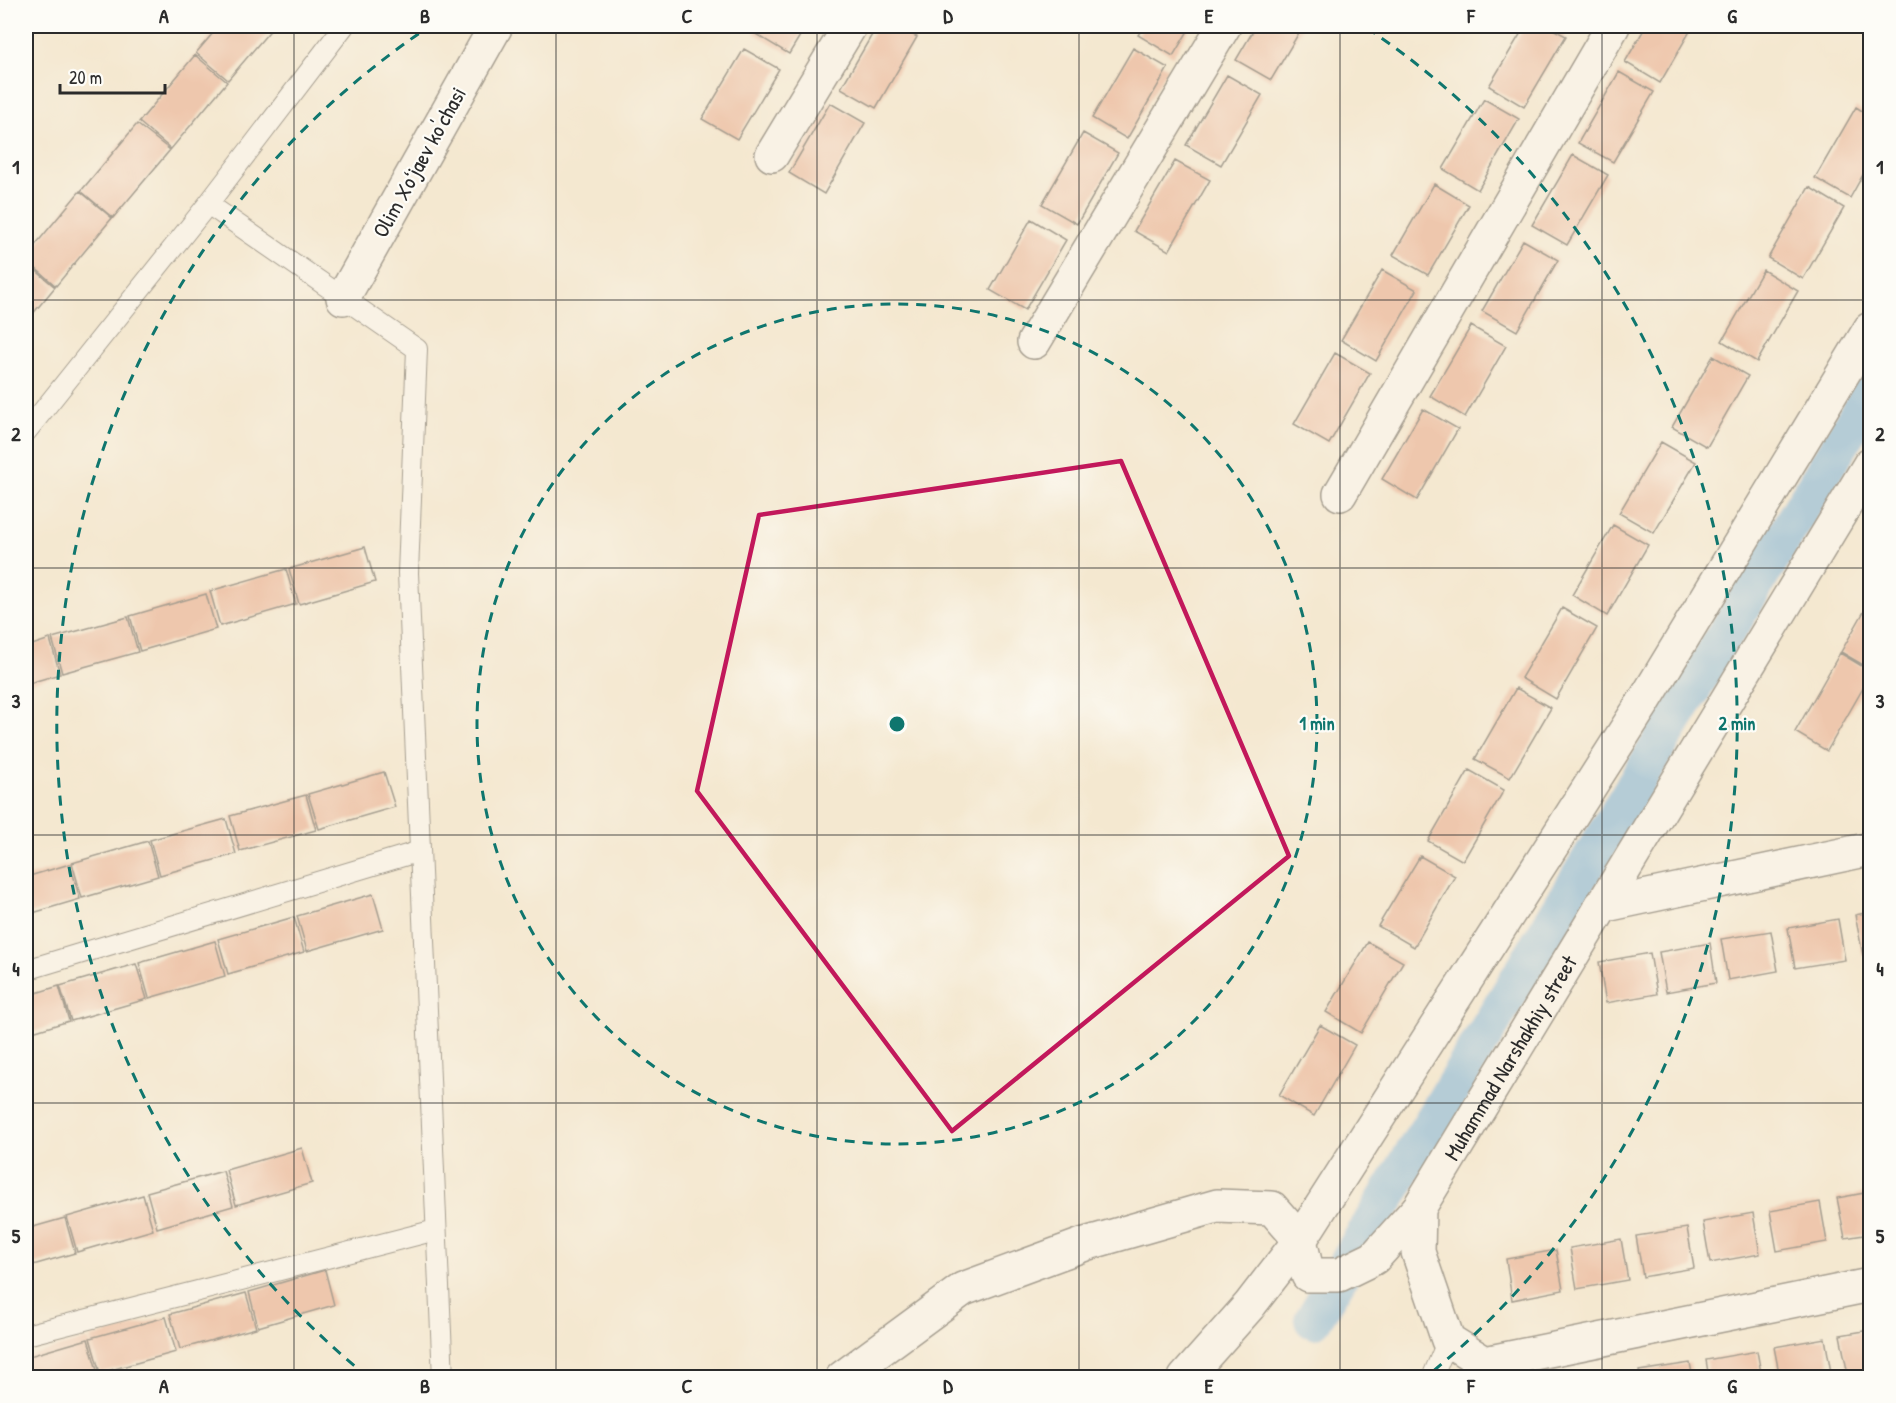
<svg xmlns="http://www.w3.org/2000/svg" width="1896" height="1403" viewBox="0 0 1896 1403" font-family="'Patrick Hand',sans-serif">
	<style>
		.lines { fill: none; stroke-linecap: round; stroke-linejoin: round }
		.canal { stroke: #69acde; stroke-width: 38 }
		.building { fill: #e7a083 }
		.lane-casing { stroke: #494744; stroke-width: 22 }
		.street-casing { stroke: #494744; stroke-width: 36 }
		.lane { stroke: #fff; stroke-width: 20 }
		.street { stroke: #fff; stroke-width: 33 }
		.marked { fill: none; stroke: #c2185b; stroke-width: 4.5; stroke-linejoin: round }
		.grid { fill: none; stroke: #2b2b2b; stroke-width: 1.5; stroke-opacity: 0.55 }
		.ring { fill: none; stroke: #0f766e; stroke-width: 3; stroke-dasharray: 10 8 }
		.labels { text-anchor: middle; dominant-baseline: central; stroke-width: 4.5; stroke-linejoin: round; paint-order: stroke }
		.street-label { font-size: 22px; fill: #2b2b2b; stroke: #fdfcf7 }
		.centre { fill: #0f766e; stroke: #fdfcf7; stroke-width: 3 }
		.ring-label { font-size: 18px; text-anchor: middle; font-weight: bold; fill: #0f766e; stroke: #fdfcf7; stroke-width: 4.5; stroke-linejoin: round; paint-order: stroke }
		.neatline { fill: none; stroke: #2b2b2b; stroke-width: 2 }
		.grid-label { font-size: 20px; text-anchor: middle; font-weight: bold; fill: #2b2b2b }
	</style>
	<rect width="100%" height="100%" fill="#fdfcf7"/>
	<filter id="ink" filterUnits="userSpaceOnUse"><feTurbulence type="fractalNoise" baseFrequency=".0167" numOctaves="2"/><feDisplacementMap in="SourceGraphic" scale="12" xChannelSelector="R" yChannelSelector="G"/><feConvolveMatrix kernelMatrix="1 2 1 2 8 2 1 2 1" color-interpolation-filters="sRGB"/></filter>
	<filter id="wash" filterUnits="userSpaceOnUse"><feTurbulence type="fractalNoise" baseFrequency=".008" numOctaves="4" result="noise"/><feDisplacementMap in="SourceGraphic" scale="24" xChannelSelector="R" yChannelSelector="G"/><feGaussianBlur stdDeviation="1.35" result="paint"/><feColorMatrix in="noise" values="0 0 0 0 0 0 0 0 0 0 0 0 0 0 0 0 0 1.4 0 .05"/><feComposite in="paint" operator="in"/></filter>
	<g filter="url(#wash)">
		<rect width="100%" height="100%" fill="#f4e8d0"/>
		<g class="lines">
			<!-- canal -->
			<path class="canal" d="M1313,1320l557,-926"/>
		</g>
		<g id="blocks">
			<!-- building -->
			<path class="building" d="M219,26h55l-46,54 -32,-27z
				M759,26h47l-17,28 -35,-21z
				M877,26h20l20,11 -41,71 -35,-20z
				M1144,26h47l-18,30 -35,-21z
				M1256,26h47l-32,54 -35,-20z
				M1525,26h22l19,10 -42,71 -35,-21z
				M1646,26h47l-33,57 -35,-21z
				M1133,48l35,20 -41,71 -35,-21z
				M744,49l35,20 -42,70 -35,-20z
				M195,55l32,27 -56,67 -32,-27z
				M1619,72l35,20 -41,70 -35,-19z
				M1227,75l35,20 -41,70 -35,-20z
				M1484,99l35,20 -41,71 -35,-21z
				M830,103l35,20 -41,71 -35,-21z
				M1856,107l14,9v46l-20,36 -35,-20z
				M137,124l33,26 -57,68 -32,-27z
				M1083,133l35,20 -41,71 -35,-20z
				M1573,155l35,20 -41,70 -35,-20z
				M1175,161l35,19 -41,71 -35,-20z
				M1434,184l35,21 -41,70 -35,-20z
				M1809,187l35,21 -41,71 -35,-21z
				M80,191l32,27 -56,68 -30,-26v-4z
				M1031,219l35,21 -41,70 -35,-20z
				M1523,240l35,20 -41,71 -35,-20z
				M26,262l29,25 -29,35z
				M1382,270l35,20 -41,71 -35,-21z
				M1763,270l35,21 -41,71 -35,-21z
				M1471,326l35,20 -41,71 -35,-21z
				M1335,353l35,20 -41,71 -35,-20z
				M1713,356l35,20 -41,71 -35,-20z
				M1423,409l35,20 -41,71 -35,-21z
				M1661,442l35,20 -42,71 -35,-20z
				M1613,525l35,20 -41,71 -35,-21z
				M365,547l10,35 -76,22 -10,-35z
				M286,569l10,35 -76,22 -10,-35z
				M206,594l10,35 -76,22 -10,-35z
				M1870,601v68l-29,-17z
				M1562,608l35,20 -41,71 -35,-21z
				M128,617l10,35 -76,21 -10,-35z
				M50,639l10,35 -34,10v-37z
				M1840,653l30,18v5l-43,75 -32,-19z
				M1516,688l35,20 -41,70 -35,-19z
				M1469,770l35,20 -41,71 -35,-20z
				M384,772l11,35 -76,22 -11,-35z
				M306,795l10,35 -76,21 -10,-35z
				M226,819l10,35 -76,21 -10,-35z
				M148,841l10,35 -76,22 -10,-35z
				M1420,856l35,20 -41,71 -36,-21z
				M70,864l10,35 -54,16v-38z
				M373,894l10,35 -76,22 -10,-35z
				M1870,912v42l-7,1 -8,-40z
				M294,917l10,35 -76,22 -10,-35z
				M1838,919l7,41 -50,8 -7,-40z
				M1771,931l7,40 -50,9 -7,-41z
				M215,941l10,35 -76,22 -10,-35z
				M1368,942l35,20 -42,71 -35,-21z
				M1710,943l6,40 -50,9 -7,-40z
				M1650,953l7,41 -51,9 -7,-41z
				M136,964l11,35 -76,22 -11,-35z
				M59,986l10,35 -43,13v-38z
				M1320,1025l35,20 -41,71 -35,-21z
				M302,1148l10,35 -76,22 -10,-35z
				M223,1171l10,35 -76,22 -10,-36z
				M1870,1192v42l-25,4 -8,-40z
				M143,1195l10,35 -76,22 -10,-35z
				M1820,1202l7,40 -50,9 -7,-40z
				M1753,1213l7,41 -50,9 -7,-41z
				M65,1218l10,35 -49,14v-38z
				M1687,1228l7,40 -51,9 -7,-41z
				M1621,1239l7,41 -51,9 -7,-41z
				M1556,1250l7,40 -51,10 -6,-41z
				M325,1270l9,35 -76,22 -9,-35z
				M246,1293l10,35 -76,21 -10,-35z
				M166,1317l10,35 -76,21 -10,-35z
				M1870,1330v41l-22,4 -8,-40z
				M1825,1338l7,40h-52l-6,-31z
				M88,1339l10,35 -11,4h-61v-21z
				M1757,1351l5,27h-53l-3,-18z
				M1690,1363l3,15h-53l-1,-7z"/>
		</g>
	</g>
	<g filter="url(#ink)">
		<use href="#blocks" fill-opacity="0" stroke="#494744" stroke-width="1.5"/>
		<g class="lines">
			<!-- lane casing -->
			<g class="lane-casing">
				<path id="lane" d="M208,204l209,145 -9,224 35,805
					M26,432l182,-228 136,-178
					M26,970l394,-119
					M26,1335l410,-105
					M1432,1378l16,-38"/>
			</g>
			<!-- street casing -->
			<g class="street-casing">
				<g id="street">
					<path d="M772,155l78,-129"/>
					<path d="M343,298l153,-272"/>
					<path d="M1034,342l190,-316"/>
					<path d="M1340,494l273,-468"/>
					<path d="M1601,906l269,-57"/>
					<path d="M1419,1208l-1,44 30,88 37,23 385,-78"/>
					<path id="s1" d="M842,1378l121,-89 122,-45 132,-38 55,2 28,32 8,35h31l35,-17 45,-50 451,-744"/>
					<path d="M1185,1378l64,-72 51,-66 345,-540 225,-371"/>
				</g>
			</g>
			<!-- lane -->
			<use href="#lane" class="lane"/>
			<!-- street -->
			<use href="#street" class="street"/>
		</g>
	</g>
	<!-- marked area -->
	<path d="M0 0H1896V1403H0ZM1121,461l168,395 -337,275 -255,-340 62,-276z" fill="#f4e8d0" fill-opacity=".55" fill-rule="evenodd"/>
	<path class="marked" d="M1121,461l168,395 -337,275 -255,-340 62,-276z"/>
	<!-- grid -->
	<path class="grid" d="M294,26v1352M556,26v1352M817,26v1352M1079,26v1352M1340,26v1352M1602,26v1352M26,300h1844M26,568h1844M26,835h1844M26,1103h1844"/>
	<!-- distance rings -->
	<g class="ring">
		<circle cx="897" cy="724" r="420"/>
		<path d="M368 1377A840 840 0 0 1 427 28M1367 28A840 840 0 0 1 1426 1377"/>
	</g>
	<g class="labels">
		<!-- street labels -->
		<g class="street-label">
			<text transform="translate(419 162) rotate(-61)">Olim Xoʻjaev ko'chasi</text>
			<text stroke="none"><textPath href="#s1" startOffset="864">Muhammad Narshakhiy street</textPath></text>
		</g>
	</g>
	<circle cx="897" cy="724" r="9" class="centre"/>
	<g class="ring-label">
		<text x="1317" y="730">1 min</text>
		<text x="1737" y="730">2 min</text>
	</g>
	<!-- margin -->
	<rect width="1896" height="1403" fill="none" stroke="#fdfcf7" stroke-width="66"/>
	<!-- scale -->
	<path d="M60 84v9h105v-9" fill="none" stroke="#2b2b2b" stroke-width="3"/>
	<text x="69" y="84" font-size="18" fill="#2b2b2b" stroke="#fdfcf7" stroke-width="4.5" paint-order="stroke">20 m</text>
	<rect x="33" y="33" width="1830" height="1337" class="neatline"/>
	<g class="grid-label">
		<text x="164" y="23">A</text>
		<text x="425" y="23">B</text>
		<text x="687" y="23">C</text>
		<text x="948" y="23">D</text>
		<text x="1209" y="23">E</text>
		<text x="1471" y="23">F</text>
		<text x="1732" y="23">G</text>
		<text x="16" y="174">1</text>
		<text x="1880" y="174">1</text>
		<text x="16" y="441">2</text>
		<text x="1880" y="441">2</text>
		<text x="16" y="708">3</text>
		<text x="1880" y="708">3</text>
		<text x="16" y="976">4</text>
		<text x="1880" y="976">4</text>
		<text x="16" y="1243">5</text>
		<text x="1880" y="1243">5</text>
		<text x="164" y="1393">A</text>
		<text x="425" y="1393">B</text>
		<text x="687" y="1393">C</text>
		<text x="948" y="1393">D</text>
		<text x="1209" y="1393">E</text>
		<text x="1471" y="1393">F</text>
		<text x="1732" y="1393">G</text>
	</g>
</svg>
